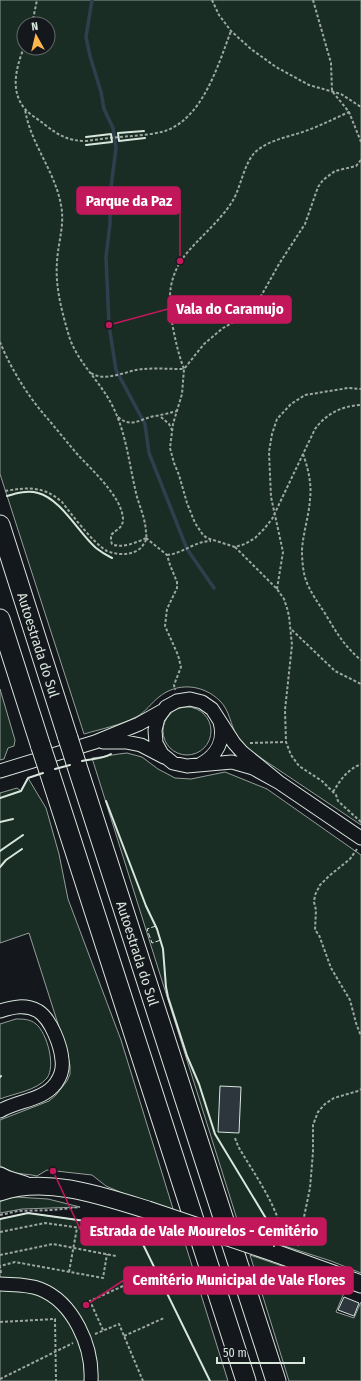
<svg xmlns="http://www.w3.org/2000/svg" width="361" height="1381" viewBox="0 0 361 1381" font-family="'Fira Sans Condensed',sans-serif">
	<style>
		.green { fill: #1a2d24; stroke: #939e99; fill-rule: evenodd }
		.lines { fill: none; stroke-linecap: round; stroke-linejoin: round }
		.stream { stroke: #2f3f4d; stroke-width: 3.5 }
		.building { fill: #2c363c; stroke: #d8e6dc }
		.minor-casing { stroke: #d8e6dc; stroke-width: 15 }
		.major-casing { stroke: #d8e6dc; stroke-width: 19 }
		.highway-casing { stroke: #d8e6dc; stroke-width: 21 }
		.path { stroke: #9da8a2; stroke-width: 2; stroke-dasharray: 3 2; stroke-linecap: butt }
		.minor { stroke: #14181c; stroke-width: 13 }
		.major { stroke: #14181c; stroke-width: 17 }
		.highway { stroke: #14181c; stroke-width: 19 }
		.major-bridge-casing { stroke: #d8e6dc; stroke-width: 19; stroke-linecap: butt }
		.highway-bridge-casing { stroke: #d8e6dc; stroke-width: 21; stroke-linecap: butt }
		.major-bridge { stroke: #14181c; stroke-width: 17 }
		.highway-bridge { stroke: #14181c; stroke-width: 19 }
		.fence { stroke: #d8e6dc; stroke-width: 1; stroke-dasharray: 5 2; stroke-linecap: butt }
		.wall { stroke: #d8e6dc; stroke-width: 2 }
		.labels { text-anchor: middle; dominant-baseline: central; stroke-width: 3; stroke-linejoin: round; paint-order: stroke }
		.street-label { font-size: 14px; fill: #d8e6dc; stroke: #14181c }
		.leader { fill: none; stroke: #c2185b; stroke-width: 1.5 }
		.callout-dot { fill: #c2185b; stroke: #14181c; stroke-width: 1.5 }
		.callout { fill: #c2185b; stroke: #c2185b; stroke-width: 1.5 }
		.callout-label { font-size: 15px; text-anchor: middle; font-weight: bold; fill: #fff }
	</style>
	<rect width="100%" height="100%" fill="#14181c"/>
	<!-- green -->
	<path class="green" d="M0,0h361v825l-112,-75c-4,-4 -9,-9 -12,-14 -7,-12 -7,-25 -17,-35 -17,-17 -43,-19 -61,-4 -8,6 -13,15 -23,20 -15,8 -35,12 -52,17l-84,-260zM24,24h24v24h-24z
		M0,689l15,51 -1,6 -6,2 -4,11 -4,1z
		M163 731a24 24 0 1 1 48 0a24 24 0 1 1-48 0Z
		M127,753l15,4 16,12 17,9 16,1 34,-7 42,17 94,66v418l-30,-12 -90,-29 -149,-474c12,-1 23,-4 35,-5z
		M28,778l18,30 13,46 9,45 53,141 53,172 -33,-11 -35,-15 -14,-11 -45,-5 -10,6 -5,-1 -17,-2 -15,-7v-46l49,-19 7,-6 11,-14 3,-7v-8l-3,-14 -38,-119 -29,10v-150l17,-5 4,3z
		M16,1019c7,0 14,0 20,5 11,9 20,42 11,54 -11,13 -32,15 -47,21v-75z
		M16,1197l32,2 32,8 -58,2 -22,4v-11l3,-3z
		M28,1213l107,15 12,-5 37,17 44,141h-228v-162z
		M250,1255l96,33 -10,24 18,6 7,-16v79h-72z"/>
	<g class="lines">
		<!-- stream -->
		<path class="stream" d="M92,0l-6,37 4,19 11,36 3,17 9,19 3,20 -6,47v29l-4,33 3,68 7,45 29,54 4,29 38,96 27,39"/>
	</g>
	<!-- building -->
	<path class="building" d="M220,1086l21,1 -2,46 -21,-1z
		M344,1297l15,6 -5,13 -16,-6z"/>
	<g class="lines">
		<!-- minor casing -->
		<g class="minor-casing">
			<path id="minor" d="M103,742h23l15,3 23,12
				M201,764c16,-9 24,-24 19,-42
				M0,771l95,-29 44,-18 23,-13
				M280,783l-38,-31 -8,-9 -22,-34 -10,-7 -12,-3 -13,2 -11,6 -8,11 -3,12 1,13 6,11 11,9 14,3 45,-4 21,6 27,15 81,55
				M0,1011c13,-4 25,-7 38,0 13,8 23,35 24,49 1,7 -1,16 -6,23 -13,18 -38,17 -56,28
				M0,1284c13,1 27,0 40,5 33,13 53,57 51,92"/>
		</g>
		<!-- major casing -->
		<g class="major-casing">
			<path id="major" d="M0,1176l6,3 19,6
				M0,1192c47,-16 103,4 148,18
				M275,1253l86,31"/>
		</g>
		<!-- highway casing -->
		<g class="highway-casing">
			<g id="highway">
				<path id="s1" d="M0,525l68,213"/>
				<path d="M0,619l41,128"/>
				<path id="s2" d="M76,763l200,618"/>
				<path d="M49,771l197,610"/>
			</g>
		</g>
		<!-- path -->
		<path class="path" d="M212,0l7,15 12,16 20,18 25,18 33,18 32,9 20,13
			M313,0l18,63 1,28 17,21 12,30
			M32,24l5,-24
			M24,47c-7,19 -15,43 1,62 5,6 13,10 19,15 14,11 24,17 42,17 15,-2 31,-4 46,-5 11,-1 23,-2 33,-5 38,-13 53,-66 66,-100
			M361,160l-5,6 -21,5 -12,9 -5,7 -13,37 -26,40 -23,41 -10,10 -23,13 -19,16 -20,25 -2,25 -9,30 -3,24 4,15 5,12 8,28 8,20 8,12 4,3 28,9 10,-3 10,-6 9,-9 8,-10 43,-90c12,-16 27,-23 46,-24
			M0,342c9,23 26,51 42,70 12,14 24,29 36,43 14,15 44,42 45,64 0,9 -6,10 -12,16v6l1,3c9,5 26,-2 34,-6
			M91,373c15,10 36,-3 52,-4 13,-1 27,0 41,0 -5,-13 -8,-26 -11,-41 -5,-28 -6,-50 13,-74 15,-18 33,-32 46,-52 10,-16 12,-43 27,-53 11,-8 24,-11 37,-15 18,-5 35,-14 53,-22
			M118,417c14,12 23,1 37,-1 7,-1 14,-3 22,-5
			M161,417l8,7 3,6
			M303,454c5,14 9,30 7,45 -1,17 -7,34 -8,51 0,10 1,24 5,33 5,12 12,21 19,32 10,17 19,32 35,45
			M5,491c23,-4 39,-5 57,11 10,13 32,42 45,49 8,3 16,4 24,2 4,-1 10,-4 12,-8 3,-3 4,-8 3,-11 0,-15 -7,-28 -10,-41 -7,-30 -10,-61 -24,-88 -12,-24 -35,-43 -43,-69 -7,-24 -14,-49 -12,-74 1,-20 8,-37 4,-57 -6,-34 -31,-62 -36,-96
			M146,538l21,17 3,10 7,17v6l-10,21 -2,17 13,29 3,12 -7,18 1,5
			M235,547l42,42 7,10 3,9 2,8 3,29 -7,65 1,32 5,13 8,11 23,15 14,14 2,6 23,21
			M167,555c17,-2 28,-14 44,-14
			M277,589l6,-37 -12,-55 -2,-45 3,-18 5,-15 14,-15 14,-9 43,-7 13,1
			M292,630l43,41 26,13
			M250,743l36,-1
			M333,792c8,-13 14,-22 28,-28
			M357,849l-7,10 -21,17 -9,9 -5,10 -1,7 2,8 -1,20 4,5 12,33 19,32 6,23 5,13
			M235,1138l3,8c14,25 46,68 44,96
			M0,1215l18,-4 35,-1 27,-3
			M0,1232l45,-9 72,10
			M298,1246l12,-58 3,-36v-27l5,-13 7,-8 9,-6 24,-7 3,-2
			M0,1255l53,-11 63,12
			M69,1272l8,-44
			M1,1273l-1,-7 15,-4 88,16 4,-24
			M0,1322l55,-3 1,62
			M103,1330l-13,-29 55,-25
			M95,1334l24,-10 24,57
			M124,1336l40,-18
			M0,1379l73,-36"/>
		<!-- minor -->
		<use href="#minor" class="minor"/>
		<!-- major -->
		<use href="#major" class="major"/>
		<!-- highway -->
		<use href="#highway" class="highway"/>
		<!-- major-bridge casing -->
		<g class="major-bridge-casing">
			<path id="major-bridge" d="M148,1210l127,43"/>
		</g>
		<!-- highway-bridge casing -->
		<g class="highway-bridge-casing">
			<path id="highway-bridge" d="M68,738l8,25
				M41,747l8,24"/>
		</g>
		<!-- major-bridge -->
		<use href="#major-bridge" class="major-bridge"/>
		<!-- highway-bridge -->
		<use href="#highway-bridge" class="highway-bridge"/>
		<!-- fence -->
		<path class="fence" d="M156,926l-9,3 5,14 9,-3"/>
		<!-- wall -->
		<path class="wall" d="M144,131l-26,2 1,8 26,-3
			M86,137l25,-3 1,8 -26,3
			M7,496c10,-3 21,-6 31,-3 23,6 40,39 58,55 5,4 10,7 16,10
			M82,761c9,-2 21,-2 29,-7
			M55,769l15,-4
			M0,798l21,-7 7,-13 15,-5
			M106,801l40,105 11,23 6,20 3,38 2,10 19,59 12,28 16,50 58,96 1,16
			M0,822l13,-3
			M0,851l23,-16
			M0,867l6,-7 16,-11
			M0,1077l1,-1
			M0,1219l28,-6 107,15 75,153"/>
	</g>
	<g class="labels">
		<!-- street labels -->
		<g class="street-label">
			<text stroke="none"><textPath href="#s1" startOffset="126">Autoestrada do Sul</textPath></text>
			<text stroke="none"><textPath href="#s2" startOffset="200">Autoestrada do Sul</textPath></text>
		</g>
	</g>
	<!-- callouts -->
	<path class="leader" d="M180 261L180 201M109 325L168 309M53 1171L81 1231M86 1305L124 1280"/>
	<g class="callout-dot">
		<circle cx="180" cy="261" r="4"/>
		<circle cx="109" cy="325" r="4"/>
		<circle cx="53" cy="1171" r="4"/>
		<circle cx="86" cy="1305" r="4"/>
	</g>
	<g class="callout">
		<rect x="77" y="187" width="103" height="27" rx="4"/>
		<rect x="168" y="296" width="123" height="27" rx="4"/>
		<rect x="81" y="1218" width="245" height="27" rx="4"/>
		<rect x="124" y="1267" width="229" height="27" rx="4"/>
	</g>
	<g class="callout-label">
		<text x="129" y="206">Parque da Paz</text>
		<text x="230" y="314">Vala do Caramujo</text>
		<text x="204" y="1236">Estrada de Vale Mourelos - Cemitério</text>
		<text x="239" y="1285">Cemitério Municipal de Vale Flores</text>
	</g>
	<!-- north arrow -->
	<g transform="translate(36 36) rotate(352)"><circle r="19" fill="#14181c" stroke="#626a69"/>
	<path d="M0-3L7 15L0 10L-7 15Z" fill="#ffb74d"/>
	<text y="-6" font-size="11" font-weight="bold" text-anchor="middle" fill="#d8e6dc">N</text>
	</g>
	<!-- scale -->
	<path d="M217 1357v6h87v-6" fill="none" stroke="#d8e6dc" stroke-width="2"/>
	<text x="223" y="1357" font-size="12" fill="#d8e6dc" stroke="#14181c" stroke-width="3" paint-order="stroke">50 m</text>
</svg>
